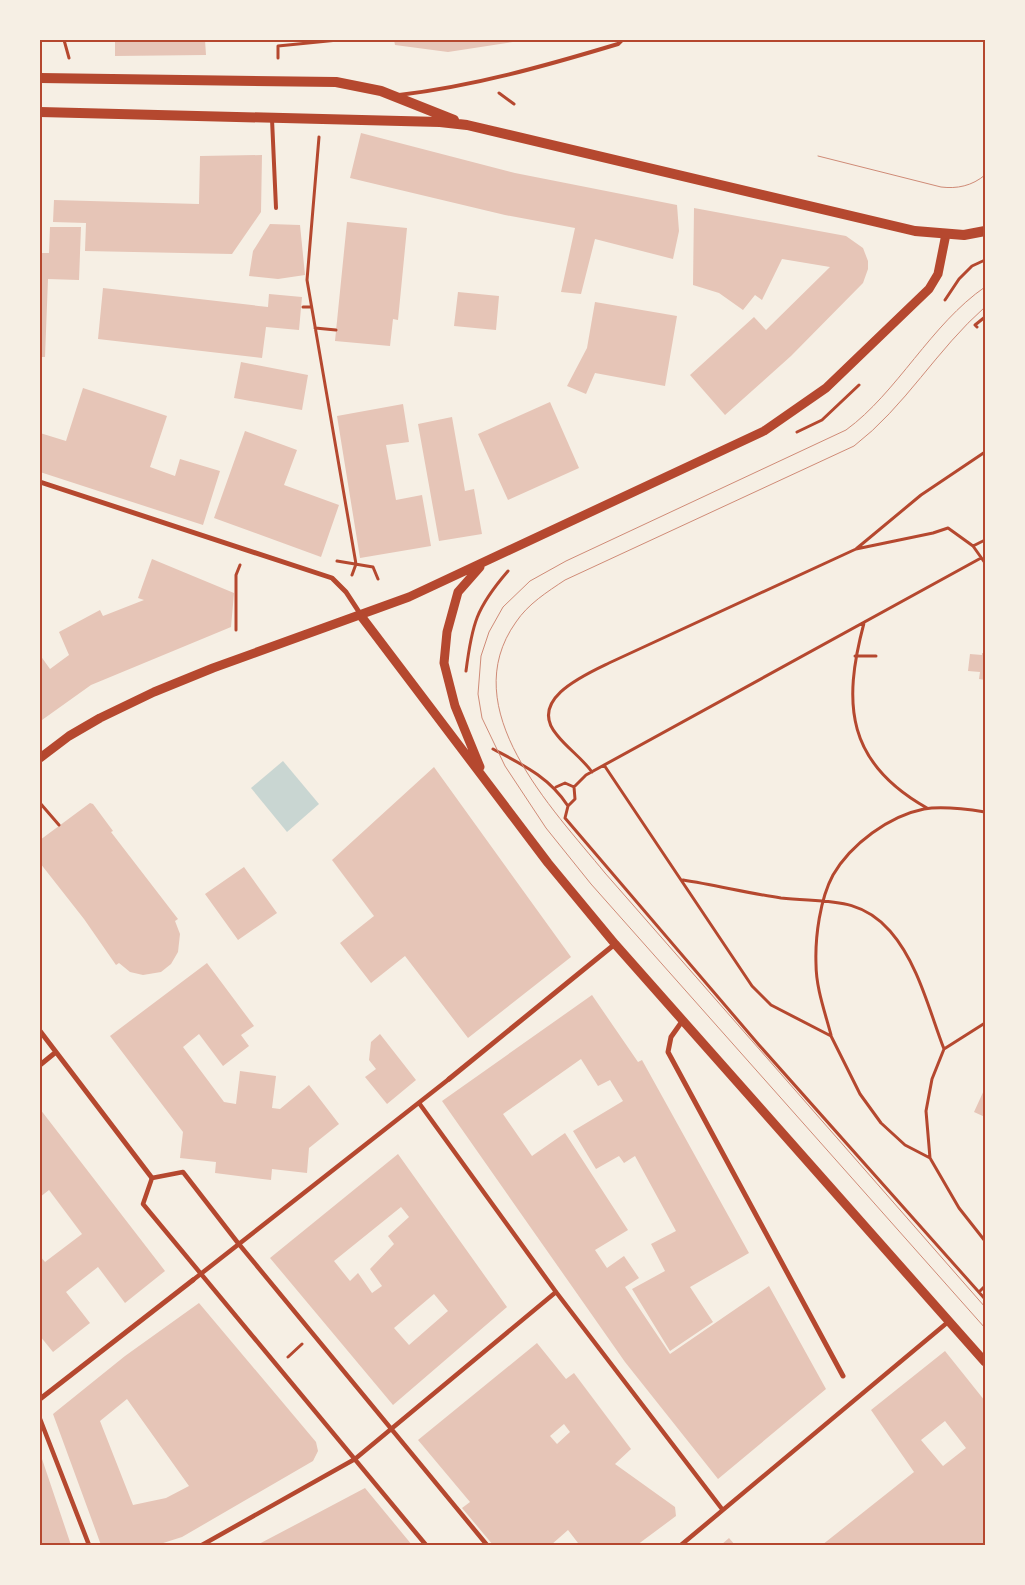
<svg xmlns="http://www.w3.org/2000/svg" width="1025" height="1585" viewBox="0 0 1025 1585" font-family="'IBM Plex Sans',sans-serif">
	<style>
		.water { fill: #c9d6d2 }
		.building { fill: #e6c5b7; fill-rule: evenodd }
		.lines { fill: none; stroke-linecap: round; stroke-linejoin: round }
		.path { stroke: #b5482f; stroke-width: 3 }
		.service { stroke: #b5482f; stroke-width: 4 }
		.pedestrian { stroke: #b5482f; stroke-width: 4.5 }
		.minor { stroke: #b5482f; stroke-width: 5 }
		.tertiary { stroke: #b5482f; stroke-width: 9 }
		.secondary { stroke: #b5482f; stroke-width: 10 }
		.tram { stroke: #cf8b77; stroke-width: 1 }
		.neatline { fill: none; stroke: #b5482f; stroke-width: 2 }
	</style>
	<rect width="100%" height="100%" fill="#f6efe4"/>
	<!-- water -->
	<path class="water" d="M283,761l36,43 -32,28 -36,-44z"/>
	<!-- building -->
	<path class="building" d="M115,40h90l1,15 -91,1z
		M394,40h125v1l-71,11 -53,-7z
		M361,133l154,40 162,32 2,26 -6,28 -78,-20 -14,55 -20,-2 14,-64 -70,-13 -155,-37z
		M262,155l-1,57 -29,42 -147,-3 1,-28 -33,-1 1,-22 145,4 1,-48z
		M694,208l152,28 17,12 5,13v8l-5,14 -72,73 -66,59 -35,-40 64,-58 12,13 64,-63 -48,-8 -20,41 -7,-5 -12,15 -24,-17 -26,-8z
		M347,222l60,6 -9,92 -5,-1 -3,27 -55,-5z
		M270,224l30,1 5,50 -27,4 -29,-3 4,-25z
		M50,227h31l-2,53 -31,-1 -3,78h-5v-104h9z
		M103,288l165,19 1,-13 33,3 -3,33 -33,-3 -4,31 -164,-19z
		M458,292l41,4 -3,34 -42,-4z
		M595,302l82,14 -12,70 -70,-13 -9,21 -19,-8 20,-38z
		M241,362l67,13 -6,35 -68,-12z
		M83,388l84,28 -17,51 25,9 5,-17 40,12 -17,54 -163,-53v-39l26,8z
		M550,402l29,66 -71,32 -30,-66z
		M403,404l6,38 -23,3 10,55 26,-5 9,51 -71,12 -23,-142z
		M452,417l13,74 9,-2 8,45 -43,7 -21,-117z
		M245,431l52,19 -13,35 55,20 -18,52 -107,-39z
		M152,559l82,34 -3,34 -140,58 -49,35 -2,-3v-62l10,14 19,-14 -10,-23 41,-22 3,6 41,-16 -6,-2z
		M982,653h3v27l-6,-1 1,-7 -12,-1 2,-17 12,1z
		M434,767l137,190 -103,81 -63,-82 -34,27 -31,-40 34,-27 -42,-56z
		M90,803l3,1 20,27 -2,1 67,87 -3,2 5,13 -2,18 -7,12 -10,8 -18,3 -13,-3 -11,-9 -3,2 -32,-46 -44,-56v-23z
		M244,867l33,46 -39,27 -33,-46z
		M207,963l47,63 -13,9 8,11 -26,20 -24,-32 -16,13 41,55 12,2 4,-33 36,5 -4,32 8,1 29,-24 30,39 -30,24 -2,25 -35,-4 -1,11 -56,-7 1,-11 -36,-4 3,-26 -73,-96z
		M592,995l46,67 4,-2 107,193 -59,34 23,35 -43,29 -38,-62 33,-18 -14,-27 25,-13 -41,-75 -11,7 -5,-7 -23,13 -23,-38 50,-30 -13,-21 -12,6 -17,-27 -78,55 29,42 33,-23 63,97 -33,20 12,18 17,-12 15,22 -14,9 45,67 99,-68 57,103 -108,90 -93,-117 -183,-261z
		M380,1034l36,46 -29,24 -22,-27 11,-8 -7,-9 2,-18z
		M985,1088v34l-2,-1 2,-4 -11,-5z
		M40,1109l125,162 -40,32 -27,-36 -32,25 24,31 -37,29 -13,-16v-80l5,6 37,-28 -33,-44 -9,7z
		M398,1154l109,153 -114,98 -123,-147zM401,1207l8,10 -21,19 6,8 -24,25 12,17 -10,7 -14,-20 -8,8 -16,-20zM434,1294l14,17 -39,34 -15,-17z
		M199,1303l117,139 2,9 -5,10 -131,76 -25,8h-56l-48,-131 72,-58zM127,1399l62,87 -23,12 -33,7 -33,-84z
		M537,1343l29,36 8,-6 57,76 -16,15 60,43 1,9 -39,29h-61l2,-2 -10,-13 -17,15h-58l-31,-37 8,-6 -52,-62zM564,1424l6,8 -13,12 -7,-8z
		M945,1351l40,50v144h-163l92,-73 -43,-62zM945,1421l21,27 -23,18 -22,-26z
		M40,1453l31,92h-31z
		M365,1488l47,57h-155l57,-30z
		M729,1538l6,7h-14z"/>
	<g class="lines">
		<!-- path -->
		<path class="path" d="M64,40l5,18
			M278,58v-12l60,-6
			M499,93l15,11
			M319,137l-12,143 49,284 -4,11
			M945,300l14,-21 13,-13 13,-6
			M303,307h8
			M977,327l-2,-2 10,-8
			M315,328l21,2
			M797,432l25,-12 37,-35
			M973,546l12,-6
			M856,549l77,-16 15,-5 25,18 12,17
			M337,561l36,6 5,12
			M864,623c-22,82 -17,140 63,185
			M236,630v-55l4,-10
			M855,656h21
			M466,671c6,-47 10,-63 42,-100
			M493,749c30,16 56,28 75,57l-3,12 194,227 226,254
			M604,765l148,221 19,19 60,31 29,58 21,29 24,22 25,13 29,50 26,33
			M592,772c-10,-14 -24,-23 -35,-37 -30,-35 27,-60 52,-72l247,-114 65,-54 64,-43
			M556,787l9,-4 9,4 1,12 -7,7
			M574,787l12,-12 395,-217
			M40,803l19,22
			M683,880c32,5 65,13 98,18 42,5 78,-3 109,33 28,32 39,79 54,118
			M831,1035c-6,-23 -15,-47 -15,-71 -1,-27 4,-65 17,-89 18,-31 56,-59 91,-66 19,-3 42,0 61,3
			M930,1158l-4,-47 6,-32 12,-30 41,-26
			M979,1292l6,-6
			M288,1357l14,-13"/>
		<!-- service -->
		<path class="service" d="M399,95c75,-9 146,-29 219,-51l4,-4
			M272,119l4,89"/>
		<!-- pedestrian -->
		<path class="pedestrian" d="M419,1103l137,189 166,217
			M193,1280l256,-201
			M40,1419l49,126
			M202,1545l153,-86 201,-167
			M426,1545l-283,-341 9,-26 31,-6 55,71 249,302
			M681,1545l267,-223"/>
		<!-- minor -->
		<path class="minor" d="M40,482l292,96 14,14 15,23
			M683,1020l-12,17 -3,15 175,324
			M40,1031l112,147
			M40,1065l16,-13
			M449,1079l166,-135
			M40,1399l153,-119"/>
		<!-- tertiary -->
		<path class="tertiary" d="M361,616l187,247 67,81 370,418
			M40,758l29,-22 31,-18 54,-26 59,-24 196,-71 355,-166 62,-43 103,-99 9,-15 8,-40
			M480,767l-25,-61 -11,-43 3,-31 11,-40 22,-25"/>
		<!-- secondary -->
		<path class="secondary" d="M40,78l296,4 45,9 73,29
			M40,112l400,10 27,3 448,106 49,4 21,-4"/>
		<!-- tram -->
		<path class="tram" d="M818,156l123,31c16,2 31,-1 44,-12
			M985,287c-54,37 -88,106 -139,143l-280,131 -36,20 -27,26 -14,25 -8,24 -3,38 4,24 23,48 41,62 45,56 394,444
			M985,307c-48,42 -80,100 -131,139l-289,134c-18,12 -37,24 -49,42 -62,87 36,186 89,251l380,434"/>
	</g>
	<!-- border -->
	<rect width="1025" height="1585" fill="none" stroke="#f6efe4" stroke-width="82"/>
	<rect x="41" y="41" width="943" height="1503" class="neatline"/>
</svg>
